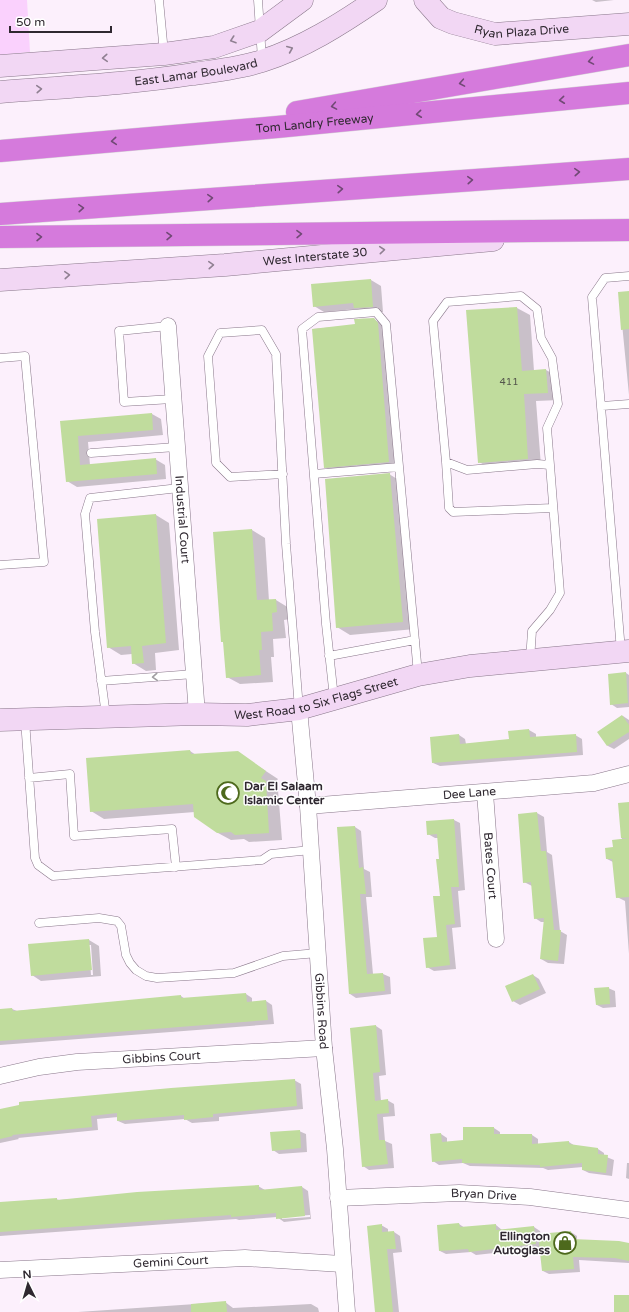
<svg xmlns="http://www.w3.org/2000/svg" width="629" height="1312" viewBox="0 0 629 1312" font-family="'Varela Round',sans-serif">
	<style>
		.green { fill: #fad1fd }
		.shadow { fill: #0003; fill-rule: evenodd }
		.building { fill: #c0dc9d }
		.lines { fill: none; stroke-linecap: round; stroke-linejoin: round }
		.lane-casing { stroke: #89778a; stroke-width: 9 }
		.street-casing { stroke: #89778a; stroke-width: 17 }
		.secondary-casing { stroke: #89778a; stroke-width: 23 }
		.highway-casing { stroke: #d5d4d6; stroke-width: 23 }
		.lane { stroke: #fff; stroke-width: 8 }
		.street { stroke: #fff; stroke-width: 16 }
		.secondary { stroke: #f2d7f4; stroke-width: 22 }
		.highway { stroke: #d57adc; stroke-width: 22 }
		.oneway { stroke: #908092 }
		.oneway2 { stroke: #714975 }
		.oneway3 { stroke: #a19ea2 }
		.labels { text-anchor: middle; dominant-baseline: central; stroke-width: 3; stroke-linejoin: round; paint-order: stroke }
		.number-label { font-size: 10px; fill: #53554b }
		.street-label { font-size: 12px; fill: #2f2830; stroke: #fff }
		.poi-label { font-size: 12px; font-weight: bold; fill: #2f2830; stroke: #fff; text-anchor: start }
	</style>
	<rect width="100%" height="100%" fill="#fcf0fc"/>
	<!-- green -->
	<path class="green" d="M0,0h27l3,52 -30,3z"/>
	<!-- shadow -->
	<path class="shadow" d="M592,0h22l-18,2z
		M371,280l10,6 2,26 -19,1 -8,-4 -32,3 -10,-6z
		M629,292v103l-10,-102z
		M517,308l13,7 4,56 12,-1 13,7 1,23 -24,1 5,65 -49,3 -13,-7z
		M373,319l14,7 15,143 -64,6 -13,-8 -12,-138 43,-4z
		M152,414l9,5 2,16 -75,7 2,23 65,-6 10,6 1,14 -89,8 -10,-6 -6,-59z
		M389,474l13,8 13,147 -65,6 -13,-8z
		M156,515l13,8 10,127 -24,3 1,17 -10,1 -13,-8 -1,-9 -11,1 -13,-8z
		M252,530l13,8 4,63 7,-1 13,8 1,11 -6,1 2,18 -13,1 1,18h-3l2,25 -33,2 -13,-7 -3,-34 -2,-2z
		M626,673l3,2v32l-12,1 -6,-4z
		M623,716l6,4v19l-15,10 -6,-3 -9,-14z
		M529,730l7,4v4l39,-3 7,4 1,16 -143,11 -7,-3 26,-28 6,4 1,5 44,-4 -1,-8z
		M190,751l6,4 41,-3 41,27 -5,7 5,4 4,50 -33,2 -5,-3 -13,1 -13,-7 -23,-21 -91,7 -13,-8z
		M629,803v151l-4,-53 -8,-4 -4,-35 -6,-3 7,-11 8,-8 -3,-36z
		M537,813l7,4 3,35 5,3 8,76 7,4 -3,29 -16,-1 -7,-4 4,-37h-4l-6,-4 -3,-32 -8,-4 -5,-67z
		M454,820l6,3 5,67 -7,1 3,36 -9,1 4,41 -22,2 -7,-4 11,-30 3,-40 -1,-37 -2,-22h-3l-7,-4z
		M355,827l6,4 3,38 6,3 2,25h-6l7,77h10l7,3 1,17 -35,4 -6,-4z
		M89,940l10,6 2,30 -60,5 -9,-6zM89,945h2l2,30h-2z
		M533,975l6,4 7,14 -26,12 -7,-4z
		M608,988l7,3 1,16 -13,1 -6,-3z
		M246,994l6,4v5l14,-2 6,4 2,19 -274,21v-35l12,-1 5,2 164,-15 4,3z
		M376,1026l6,4 4,45 -7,1 2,25 6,-1 7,4 1,12 -12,1 2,24 7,3 2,24 -25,2 -6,-4z
		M294,1080l7,4 2,25 -84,8v4l-27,2 -7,-4 -60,5 -7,-3v-4l-21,2 1,11 -80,8 1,1 -19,4v-33l21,-4 -1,-4z
		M494,1128l6,4v3h32l6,4v6l31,-3 6,4 23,3 6,4v3l10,4 -2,16 -23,-3 -6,-3v-3l-35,3 -5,-2 -73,-2 -7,-3 -24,2 -6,-4 8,-27 6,4v4l17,-1z
		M299,1131l7,3 1,18 -28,2 -6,-4z
		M627,1163h2v16l-3,-1z
		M258,1186l7,4 37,-3 6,4 3,28 -27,3 -7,-5 -38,3 -3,-1 -236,17v-33l56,-4 3,1zM310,1215v2l-28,2v-2z
		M459,1224l6,4 31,-3 6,5 32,-3 6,4 1,4 30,-3 6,4v4l52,4v19l-50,-3 1,12 -31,2 -6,-3 -2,-23 -65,7 -5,-3 -25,2 -6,-3z
		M381,1225l7,4v3h6l6,4 2,16 -9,1 6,59h-24z
		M225,1302l8,6 78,-4 7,4 1,4h-241z"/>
	<!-- building -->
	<path class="building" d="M371,279l2,28 -19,1 -1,-5 -40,4 -2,-23z
		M629,291v38l-8,1 -3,-38z
		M517,307l5,64 24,-2 2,24 -24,1 4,65 -50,4 -12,-153z
		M374,318l4,5 11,139 -65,6 -12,-139 43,-5 -1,-5z
		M152,413l1,17 -75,6 2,29 76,-7 1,16 -91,8 -6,-61z
		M390,473l13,149 -67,6 -11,-149z
		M156,514l10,129 -24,3 2,17 -12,1 -1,-18 -24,2 -10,-129z
		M252,529l5,71 19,-1 1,13 -5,1 1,18 -12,1 1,18h-3l2,25 -35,3 -3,-36h-2l-8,-110z
		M626,672l2,31 -18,2 -2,-31z
		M622,715l7,10v7l-22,14 -10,-14z
		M529,729l1,8 46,-3 1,18 -145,11 -2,-26 29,-3 1,10 49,-5 -1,-8z
		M190,750l1,4 47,-3 28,20 -5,7 5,3 3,52 -34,2 -4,-3 -14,1 -23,-16 -1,-13 -103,8 -4,-54z
		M629,802v36h-8l-3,-35z
		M537,812l4,39h5l8,79h7l-3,31 -18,-2 4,-41 -10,1 -3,-37 -8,1 -5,-69z
		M454,819l5,68h-8l4,37 -9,1 4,40 -24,3 -3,-30 14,-1 -4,-41h7l-4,-37h3l-2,-25 -10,1 -1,-14z
		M355,826l4,42 4,-1 3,27h-6l7,80 16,-1 2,18 -36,3 -12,-167z
		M629,838v59l-13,1 -4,-39h-6l-1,-11 8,-1 -1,-7z
		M89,939l3,31 -61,6 -3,-32z
		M533,974l7,15 -28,13 -7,-16z
		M609,987l1,17 -14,1 -2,-17z
		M246,993l1,9 19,-2 2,20 -268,21v-32l12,-1 1,3 168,-16v3z
		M376,1025l4,47 -7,1 2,28 13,-2 1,14 -12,1 2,26h6l3,24 -26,3 -12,-139z
		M295,1079l2,27 -84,8v3l-29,3v-5l-67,6v-8l-26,3 1,11 -80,8 1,1 -13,3v-30l19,-4v-3l152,-14z
		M463,1127h31v7h38v10l37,-3v3l29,4v6l10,1 -2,18 -24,-3v-7l-42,4v-2l-78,-2v-4l-30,3 -2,-28 11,-1 1,9 21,-2z
		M300,1130l1,18 -29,3 -2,-19z
		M259,1185v5l43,-4 3,30 -29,3v-6l-45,4v-2l-231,17v-30l57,-4v2l80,-8z
		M459,1223l1,4 36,-3v6l38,-4 2,18 -67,8 -1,-3 -29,2 -2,-26z
		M382,1224v8l12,-1 2,18h-9l6,63h-18l-8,-86z
		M571,1231l1,8 47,2 10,2v18l-14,-3 -42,-1 1,12 -32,2 -4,-37z
		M614,1295h15v17h-15z
		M226,1301l1,11h-36v-8z"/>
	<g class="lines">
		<!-- lane casing -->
		<g class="lane-casing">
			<path id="lane" d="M159,0l5,53
				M258,0l4,59
				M168,326l-49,5 5,71 48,-3
				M0,358l25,-2 19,206 -44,3
				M602,406l27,-2
				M91,453l85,-6
				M446,462l3,46 4,4 100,-4
				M283,474l-53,3 -14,-14 -8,-107 12,-23 42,-3 14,24 10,190 13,165
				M314,474l85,-7
				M621,651l-29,-354 13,-19 24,-2
				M329,656l86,-16
				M530,660l2,-29 18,-21 10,-17 -10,-128 -13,-1 -70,6 -21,-8 -13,-141 14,-19 74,-6 16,13 4,29 11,20 6,46 -11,24 3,37
				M101,681l93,-7
				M334,698l-8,-74 -24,-295 16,-12 58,-5 10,12 32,350
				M106,716l-11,-84 -10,-118 5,-16 89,-10
				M25,720l10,138 3,7 15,11 209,-16 9,-6 40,-4
				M29,778l41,-4 4,62 98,-7 4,38
				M39,923l60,-5 18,3 4,5 5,29 4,8 6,7 10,6 11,2 77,-5 49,-17 35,-3"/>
		</g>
		<!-- street casing -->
		<g class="street-casing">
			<g id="street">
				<path id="s1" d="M168,326l29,388"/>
				<path id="s2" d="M299,709l9,97 16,242 11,101 12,163"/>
				<path id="s3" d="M485,793l11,146"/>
				<path id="s4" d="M308,806l286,-23 35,-9"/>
				<path id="s5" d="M0,1076l39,-9 38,-5 247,-14"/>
				<path id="s6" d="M338,1198l121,-5 71,4 99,13"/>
				<path id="s7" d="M0,1270l245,-12 97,6"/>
			</g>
		</g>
		<!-- secondary casing -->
		<g class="secondary-casing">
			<g id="secondary">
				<path id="s8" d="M425,0l16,18 12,5 42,11 134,-10"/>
				<path d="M0,66l164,-12 50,-7 46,-16 42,-31"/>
				<path id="s9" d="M0,92c64,-5 129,-8 193,-18 23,-3 47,-6 69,-13 41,-13 79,-37 114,-61"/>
				<path id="s10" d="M0,280l225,-15 268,-25"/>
				<path id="s11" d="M0,720l197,-6 50,1 52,-6 119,-34 52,-9 159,-15"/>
			</g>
		</g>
		<!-- highway casing -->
		<g class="highway-casing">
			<g id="highway">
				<path d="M297,112l332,-57"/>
				<path id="s12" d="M0,151l277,-24 352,-34"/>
				<path d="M0,214l629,-45"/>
				<path d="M0,237l629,-7"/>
			</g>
		</g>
		<!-- lane -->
		<use href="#lane" class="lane"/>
		<!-- street -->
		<use href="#street" class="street"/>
		<!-- secondary -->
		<use href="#secondary" class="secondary"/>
		<!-- highway -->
		<use href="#highway" class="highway"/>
	</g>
	<!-- one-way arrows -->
	<defs><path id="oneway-chevron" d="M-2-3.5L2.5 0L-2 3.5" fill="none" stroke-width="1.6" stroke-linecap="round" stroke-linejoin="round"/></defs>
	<g class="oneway">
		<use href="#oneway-chevron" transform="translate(233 40) rotate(161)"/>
		<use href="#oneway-chevron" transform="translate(290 49) rotate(-23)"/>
		<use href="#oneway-chevron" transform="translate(105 58) rotate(176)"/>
		<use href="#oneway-chevron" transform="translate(39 89) rotate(-4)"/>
		<use href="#oneway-chevron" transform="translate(382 250) rotate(-5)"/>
		<use href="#oneway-chevron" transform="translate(211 265) rotate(-4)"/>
		<use href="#oneway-chevron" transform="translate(67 275) rotate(-4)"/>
	</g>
	<g class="oneway2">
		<use href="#oneway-chevron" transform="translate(591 61) rotate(170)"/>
		<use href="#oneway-chevron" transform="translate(462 83) rotate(170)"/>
		<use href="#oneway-chevron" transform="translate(562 100) rotate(174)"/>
		<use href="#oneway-chevron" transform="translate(334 106) rotate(170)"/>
		<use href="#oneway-chevron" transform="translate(419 114) rotate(174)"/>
		<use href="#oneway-chevron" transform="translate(114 141) rotate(175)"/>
		<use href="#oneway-chevron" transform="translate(577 172) rotate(-4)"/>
		<use href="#oneway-chevron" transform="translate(470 180) rotate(-4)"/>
		<use href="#oneway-chevron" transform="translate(340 189) rotate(-4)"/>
		<use href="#oneway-chevron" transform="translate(210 198) rotate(-4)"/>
		<use href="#oneway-chevron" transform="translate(81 208) rotate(-4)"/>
		<use href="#oneway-chevron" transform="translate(299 234) rotate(-1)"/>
		<use href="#oneway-chevron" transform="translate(169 236) rotate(-1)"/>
		<use href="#oneway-chevron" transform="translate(39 237) rotate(-1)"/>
	</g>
	<use class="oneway3" href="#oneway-chevron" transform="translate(155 677) rotate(176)"/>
	<!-- icons -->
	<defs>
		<g id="mosque-ring" transform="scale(1.15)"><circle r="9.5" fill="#fff" stroke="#4d691c" stroke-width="1.5"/><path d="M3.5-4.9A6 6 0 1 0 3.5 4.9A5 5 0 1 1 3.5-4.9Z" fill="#4d691c"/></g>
		<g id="shop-ring" transform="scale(1.15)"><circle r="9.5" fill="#fff" stroke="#4d691c" stroke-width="1.5"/><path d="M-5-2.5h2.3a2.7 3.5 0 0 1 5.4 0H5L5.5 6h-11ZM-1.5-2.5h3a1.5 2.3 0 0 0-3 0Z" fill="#4d691c"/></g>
	</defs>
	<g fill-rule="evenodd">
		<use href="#mosque-ring" x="228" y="793"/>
		<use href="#shop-ring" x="565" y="1243"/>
	</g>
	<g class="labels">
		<!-- number labels -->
		<g class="number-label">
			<text x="509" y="382">411</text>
		</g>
		<!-- street labels -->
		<g class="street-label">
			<text stroke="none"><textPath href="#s8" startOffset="107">Ryan Plaza Drive</textPath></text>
			<text stroke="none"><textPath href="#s9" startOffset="197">East Lamar Boulevard</textPath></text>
			<text stroke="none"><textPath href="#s12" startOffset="316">Tom Landry Freeway</textPath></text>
			<text stroke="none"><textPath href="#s10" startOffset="316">West Interstate 30</textPath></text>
			<text stroke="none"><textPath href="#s1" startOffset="194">Industrial Court</textPath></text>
			<text stroke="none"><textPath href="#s11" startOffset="318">West Road to Six Flags Street</textPath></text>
			<text stroke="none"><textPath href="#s4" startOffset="162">Dee Lane</textPath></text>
			<text stroke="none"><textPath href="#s3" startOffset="73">Bates Court</textPath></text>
			<text stroke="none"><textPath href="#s2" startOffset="303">Gibbins Road</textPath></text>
			<text stroke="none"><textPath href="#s5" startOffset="163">Gibbins Court</textPath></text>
			<text stroke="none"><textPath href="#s6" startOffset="146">Bryan Drive</textPath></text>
			<text stroke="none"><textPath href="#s7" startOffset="171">Gemini Court</textPath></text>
		</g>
		<!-- poi labels -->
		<g class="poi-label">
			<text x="244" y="786">Dar El Salaam<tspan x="244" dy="14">Islamic Center</tspan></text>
			<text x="550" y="1236" text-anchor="end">Ellington<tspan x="550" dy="14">Autoglass</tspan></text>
		</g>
	</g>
	<!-- north arrow -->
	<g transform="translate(28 1284) rotate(355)" stroke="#ffffff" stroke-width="3" paint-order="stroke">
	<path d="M0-3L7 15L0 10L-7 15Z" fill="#2f2830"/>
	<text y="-6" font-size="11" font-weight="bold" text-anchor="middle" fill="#2f2830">N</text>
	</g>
	<!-- scale -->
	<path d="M10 26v6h101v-6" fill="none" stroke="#2f2830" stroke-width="2"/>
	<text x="16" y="26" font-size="12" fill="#2f2830" stroke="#ffffff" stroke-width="3" paint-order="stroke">50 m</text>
</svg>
